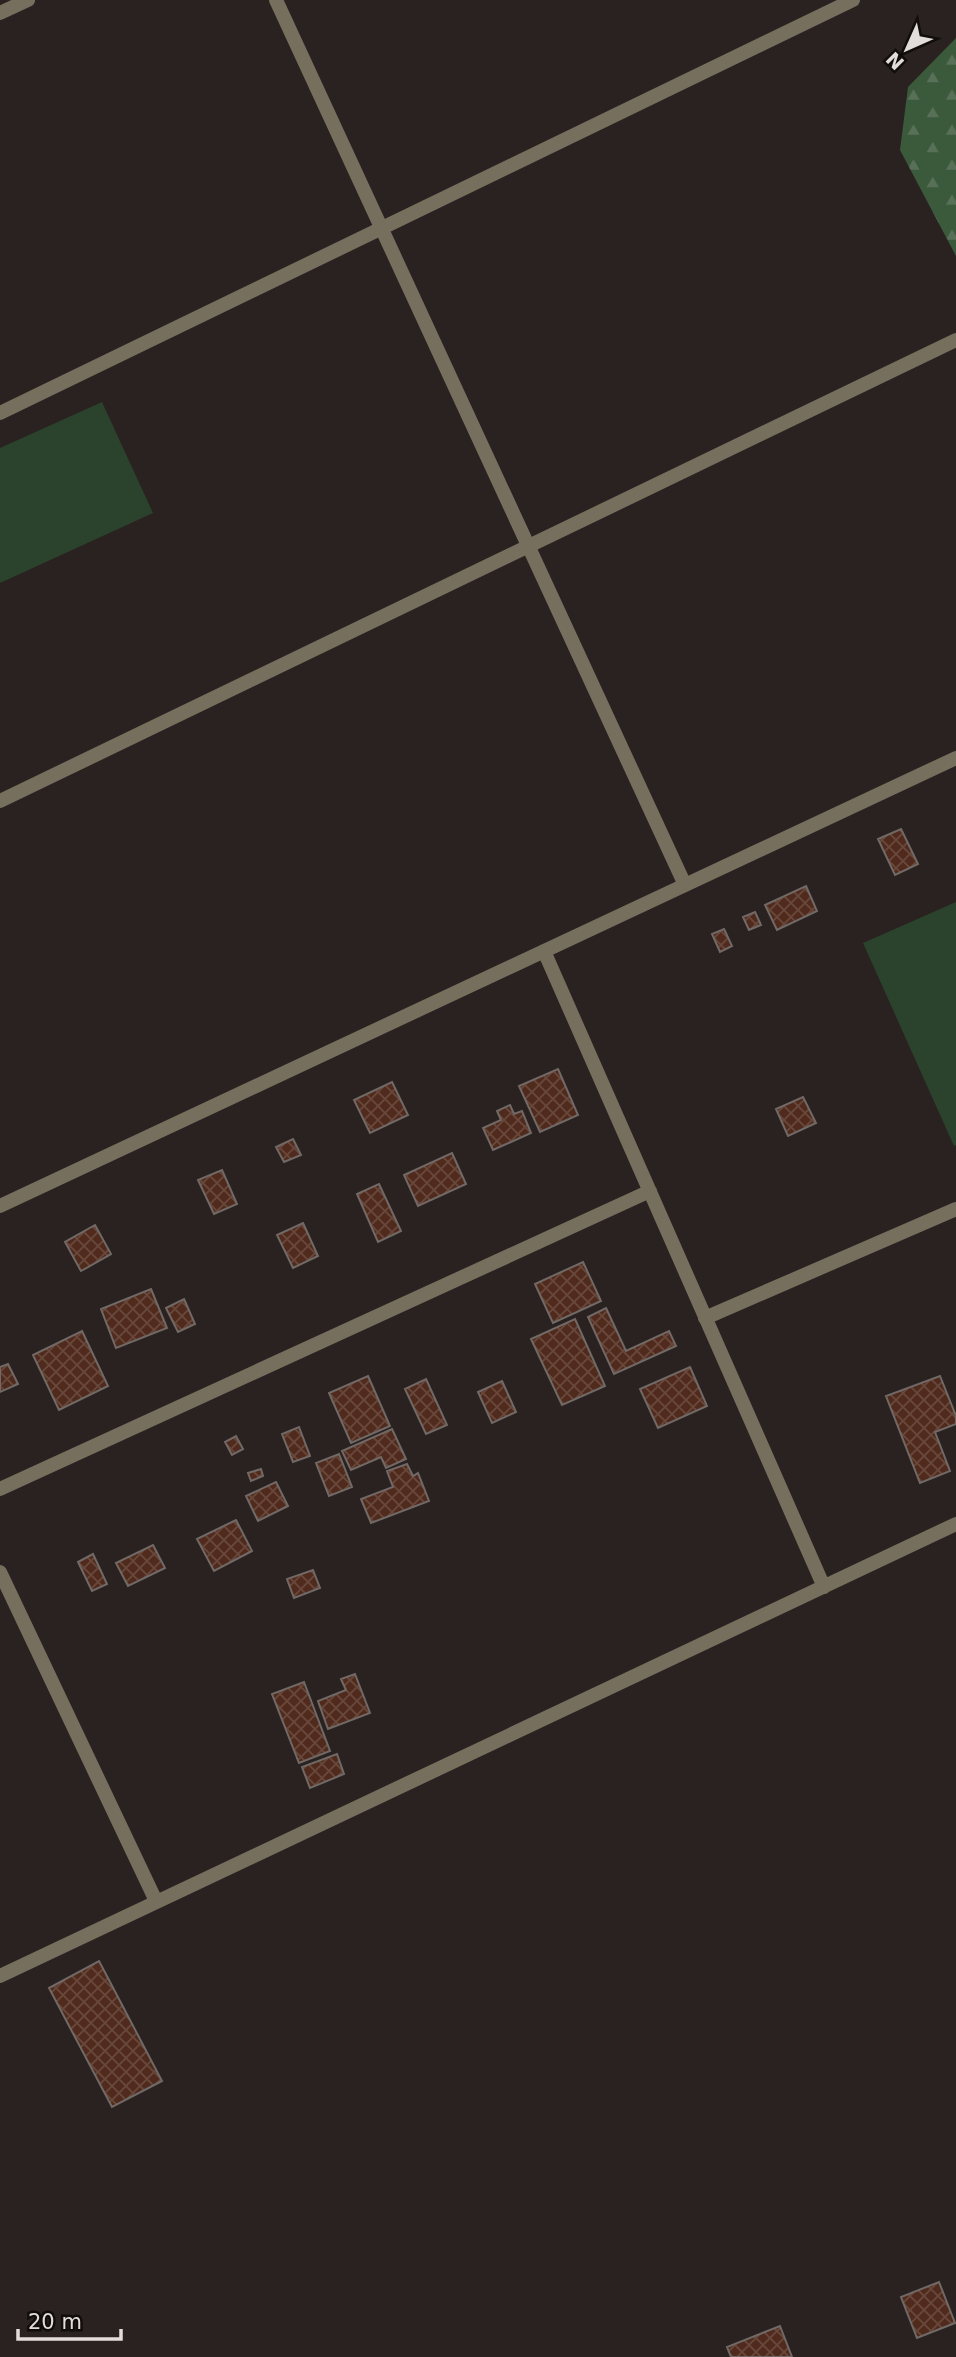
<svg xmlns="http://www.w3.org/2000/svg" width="956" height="2357" viewBox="0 0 956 2357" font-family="'DejaVu Sans',sans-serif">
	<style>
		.forest { fill: url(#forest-firs) }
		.pitch { fill: #2b422c }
		.building { fill: url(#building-cross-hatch); stroke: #716965; stroke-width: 2 }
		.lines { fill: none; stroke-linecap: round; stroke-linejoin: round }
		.lane { stroke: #776f5e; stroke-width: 14 }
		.street { stroke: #776f5e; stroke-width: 14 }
	</style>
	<defs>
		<pattern id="forest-firs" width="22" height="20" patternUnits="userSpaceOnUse" patternTransform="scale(1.75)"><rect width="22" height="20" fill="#3b593b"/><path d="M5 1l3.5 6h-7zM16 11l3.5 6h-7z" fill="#577057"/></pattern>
		<pattern id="building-cross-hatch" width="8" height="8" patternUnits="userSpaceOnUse" patternTransform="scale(1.75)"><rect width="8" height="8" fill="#502a1c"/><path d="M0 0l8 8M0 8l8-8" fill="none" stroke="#69483c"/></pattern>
	</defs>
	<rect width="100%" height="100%" fill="#2a2220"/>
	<!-- forest -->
	<path class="forest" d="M956,38v218l-56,-106 8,-63z"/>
	<!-- pitch -->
	<path class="pitch" d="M102,402l51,111 -153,70v-135z
		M956,902v243l-2,1 -91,-203z"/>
	<!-- building -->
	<path class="building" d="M901,829l17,35 -23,11 -17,-36z
		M806,886l11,25 -40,19 -12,-25z
		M755,912l6,13 -12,5 -6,-13z
		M724,929l8,17 -12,6 -8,-18z
		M558,1069l20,46 -38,17 -21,-46z
		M392,1082l16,33 -38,18 -16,-33z
		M803,1097l13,26 -28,13 -12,-27z
		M510,1105l4,9 8,-3 9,22 -38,17 -10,-22 18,-8 -4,-9z
		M293,1139l8,16 -17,7 -8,-15z
		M452,1153l14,31 -48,22 -14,-31z
		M222,1170l15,34 -23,10 -16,-34z
		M379,1184l22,47 -23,11 -21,-48z
		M303,1223l15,33 -25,12 -16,-33z
		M95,1225l16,29 -30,17 -16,-29z
		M583,1262l18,39 -48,22 -18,-39z
		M151,1289l16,39 -51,20 -15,-39z
		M184,1299l11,25 -17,8 -12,-24z
		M606,1308l20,43 43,-20 7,15 -62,28 -26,-57z
		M575,1319l30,67 -43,19 -31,-66z
		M82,1331l26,55 -49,24 -26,-55z
		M8,1364l10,20 -18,8v-25z
		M690,1367l17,39 -49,22 -18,-39z
		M368,1376l22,50 -39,17 -22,-50z
		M940,1376l16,40v8l-21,8 15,39 -30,12 -34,-87z
		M426,1379l21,46 -21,9 -21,-45z
		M502,1381l14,31 -24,11 -14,-31z
		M299,1427l11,29 -17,6 -11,-28z
		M392,1429l14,30 -20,9 -5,-11 -30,13 -9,-19z
		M236,1436l7,13 -11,6 -7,-13z
		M339,1454l13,33 -23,9 -13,-33z
		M407,1464l6,12 5,-3 11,28 -58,22 -10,-24 32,-12 -6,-16z
		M261,1469l2,7 -12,5 -3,-8z
		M276,1482l12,24 -30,15 -12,-25z
		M236,1520l16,31 -38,20 -17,-32z
		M153,1545l12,23 -37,18 -12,-23z
		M93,1554l14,30 -15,7 -14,-29z
		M313,1570l7,18 -26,10 -7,-19z
		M355,1674l15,39 -42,16 -10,-28 28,-11 -5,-11z
		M304,1682l26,69 -31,12 -27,-69z
		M337,1754l7,20 -34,14 -8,-21z
		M99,1961l63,120 -50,26 -63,-119z
		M939,2282l16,41 -38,15 -16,-41z
		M780,2326l12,31h-61l-4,-10z"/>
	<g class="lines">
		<!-- lane -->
		<path class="lane" d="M0,13l28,-13
			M0,801l956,-461
			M705,1318l251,-109
			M0,1572l156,329"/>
		<!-- street -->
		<path class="street" d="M276,0l409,885
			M0,413l853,-413
			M544,951l280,636
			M0,1206l956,-448
			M0,1489l650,-298
			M0,1976l956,-452"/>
	</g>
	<!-- north arrow -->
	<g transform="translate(907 49) rotate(225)" stroke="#100d0b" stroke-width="5" paint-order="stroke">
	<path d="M0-5L12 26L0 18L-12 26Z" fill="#e2dddb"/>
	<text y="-10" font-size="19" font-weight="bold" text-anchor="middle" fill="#e2dddb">N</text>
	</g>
	<!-- scale -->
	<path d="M18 2329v10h103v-10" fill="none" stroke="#e2dddb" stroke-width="3.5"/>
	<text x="28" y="2329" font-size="21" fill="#e2dddb" stroke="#100d0b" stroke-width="5" paint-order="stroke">20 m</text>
</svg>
